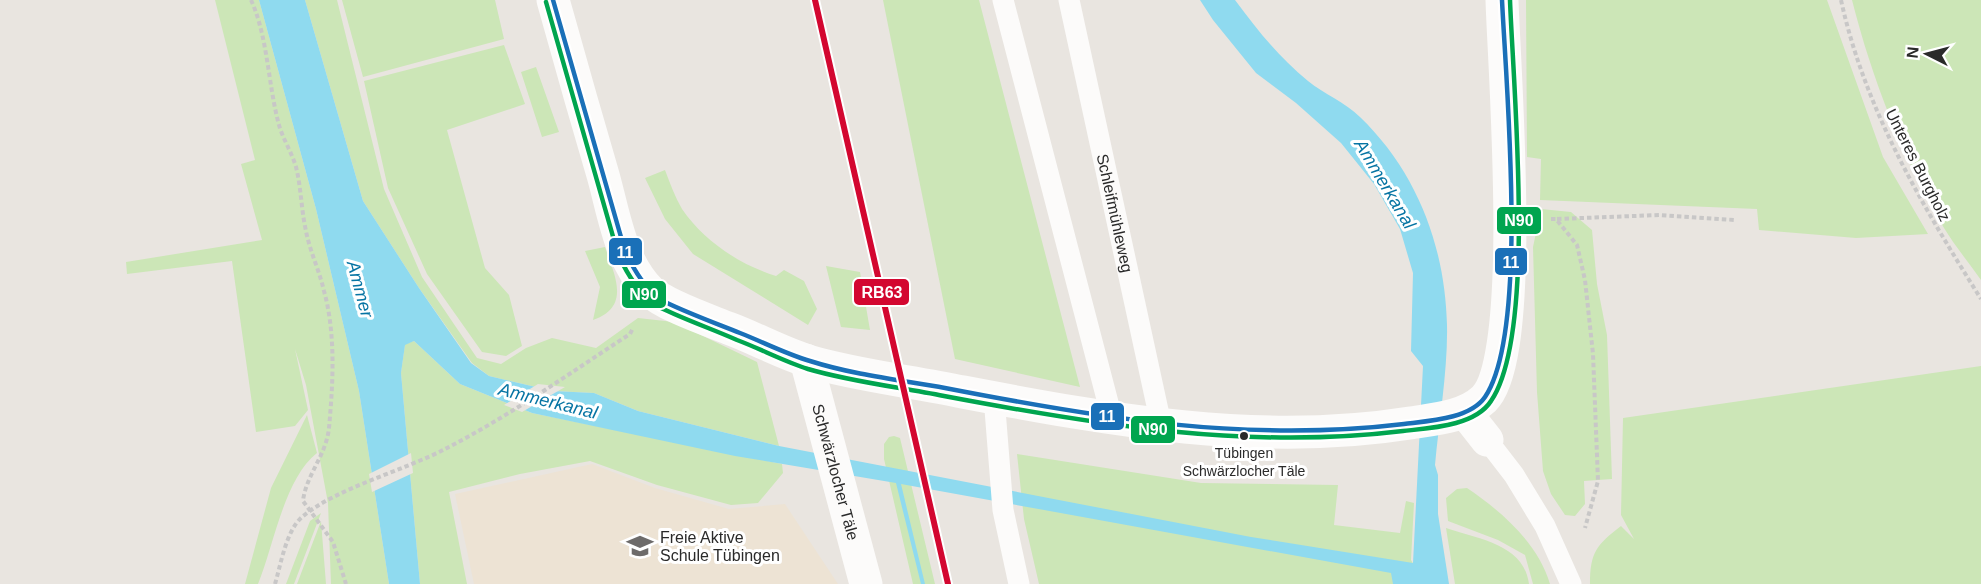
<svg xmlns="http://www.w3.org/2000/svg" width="1981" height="584" viewBox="0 0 1981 584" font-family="Helvetica,sans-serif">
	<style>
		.education { fill: #ede3d4 }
		.green { fill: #cce6b7 }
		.water { fill: #8fdaef }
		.pier { fill: #e9e5e0 }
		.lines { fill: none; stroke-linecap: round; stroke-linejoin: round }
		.path { stroke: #c8c7c7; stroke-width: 4; stroke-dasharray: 4.5 3; stroke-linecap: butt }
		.service { stroke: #fcfbfa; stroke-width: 21 }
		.minor { stroke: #fcfbfa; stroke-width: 33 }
		.bus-1-casing { stroke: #fff; stroke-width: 9 }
		.bus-2-casing { stroke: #fff; stroke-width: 9 }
		.bus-1 { stroke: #1a70b8; stroke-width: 4.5 }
		.bus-2 { stroke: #00a54f; stroke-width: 4.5 }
		.rail-1-casing { stroke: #fff; stroke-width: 10 }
		.rail-1 { stroke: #d30730; stroke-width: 6 }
		.bus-dot { fill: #2a2a2a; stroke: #fff; stroke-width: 2 }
		.labels { text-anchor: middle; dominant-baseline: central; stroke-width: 6; stroke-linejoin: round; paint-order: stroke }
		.bus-label { font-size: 14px; fill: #2a2a2a; stroke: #fff }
		.street-label { font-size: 16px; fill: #2a2a2a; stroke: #fff }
		.poi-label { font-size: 16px; fill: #2a2a2a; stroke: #fff; text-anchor: start }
		.water-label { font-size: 18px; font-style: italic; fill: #0674a3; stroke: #fff }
		.line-badge { stroke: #fff; stroke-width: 2 }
		.badge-label { font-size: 16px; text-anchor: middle; font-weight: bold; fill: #fff }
	</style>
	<rect width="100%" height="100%" fill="#e9e5e0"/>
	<!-- education -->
	<path class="education" d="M592,464l63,24 74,21 56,-5 53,80h-364l-19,-90z"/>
	<!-- green -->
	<path class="green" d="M215,0h44l57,209 43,182 30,193h-58l-3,-81 -22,-118 -11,-36 13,61 -13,16 -39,6 -24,-171 -105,13 -1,-12 136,-22 -21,-76 14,-4z
		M305,0h32l47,189 38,88 55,81 24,6 25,-16 26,-10 44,10 42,-30 36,4 83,40 22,84 -141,-35 -44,-18 -41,-2 -64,-15 -17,-13 -53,-75 -56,-87z
		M342,0h153l9,39 -141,38z
		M883,0h96l101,387 -125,-28z
		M1526,0h301l56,157 45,77 -72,4 -97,-8 -2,-21 -217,-9 1,-41 -14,-2z
		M1852,0h129v280c-12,-17 -26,-34 -37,-52 -41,-70 -72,-149 -92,-228z
		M504,45l21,59 -78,26 38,138 24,27 13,51 -16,10 -24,-4 -55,-78 -39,-86 -24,-107z
		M536,67l23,65 -17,5 -21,-65z
		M665,170c5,13 10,27 17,39 22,32 58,56 94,67l8,-6 20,11 13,28 -9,16 -115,-71 -28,-35 -20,-41z
		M1541,209l30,3 21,18 5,54 10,51 5,144 -28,2 1,23 -10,12 -10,-1 -14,-21 -8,-23 -6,-79 -4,-145z
		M605,247c9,27 27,60 -12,73l7,-33 -15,-36z
		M826,266l34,6 10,58 -29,-3z
		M414,341l46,43 72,29 250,51 1,9 -25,30 -27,2 -74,-20 -67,-24 -70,13 -71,18 18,92h-47l-19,-211 4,-29z
		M1981,366v218h-391c0,-31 6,-39 31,-58l13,13 -13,-24 2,-97z
		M307,415l10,38c-33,26 -43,92 -59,131h-13l26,-96z
		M894,436l6,2 35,146h-22l-29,-125v-15l5,-7z
		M1017,454l184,29 137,2 -4,40 66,8 6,-32 8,2 -3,57 14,24h-386l-15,-65z
		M1467,488c34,23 71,55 83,96h-17l-8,-29 -27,-15 -50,-19 -2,-23 11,-9z
		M321,513l-27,71h-8l24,-63z
		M321,521l5,63h-29z
		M1446,528c32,11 78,16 83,56h-74z"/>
	<!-- water -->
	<path class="water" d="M259,0h46l58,201 56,87 52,75 18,13 64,15 41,2 44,18 141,35 472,91 162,26 10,-197 -12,-15 2,-78 -13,-44 -26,-45 -33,-41 -45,-40 -40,-30 -43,-53 -13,-20h35c23,31 43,56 73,81 16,13 37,21 52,36 57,55 85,129 87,208 1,44 -8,96 -12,140l3,10v39l11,70h-56l-2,-11 -490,-89 24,100h-4l-25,-101 -161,-27 -203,-43 -72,-29 -46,-43 -9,4 -4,28 19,211h-31l-30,-193 -43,-182z"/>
	<!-- pier -->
	<path class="pier" d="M538,384l27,3 -43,25 -18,-7z
		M411,453l2,20 -41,19 -3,-18z"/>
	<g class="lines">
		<!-- path -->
		<path class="path" d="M251,0c17,37 17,85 28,125 4,14 13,28 17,42 5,20 5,39 9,59 4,24 14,43 19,65 12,43 9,93 5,137 -3,28 -23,47 -26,73l30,41 13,42
			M1841,0c24,110 81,205 140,299
			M1551,219h5l21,26 8,35 8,74 5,127 -13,47
			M1557,219l102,-4 76,5
			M275,584c6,-20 11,-53 27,-67 34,-29 104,-47 145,-69 64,-33 123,-75 183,-114l3,-6"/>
		<!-- service -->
		<g class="service">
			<path d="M1003,0l109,418"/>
			<path id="s1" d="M1069,0l92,424"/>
			<path d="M994,397l9,113 16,74"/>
			<path d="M1487,440l27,35 31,51 26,58"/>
		</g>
		<!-- minor -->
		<g class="minor">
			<path d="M553,0c16,58 33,117 50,175 11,39 17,86 47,116 14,14 58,29 78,37 27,10 52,24 80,33 51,15 103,20 155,31 147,28 297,55 447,31 25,-4 55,-6 74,-24 43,-42 20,-330 18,-399"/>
			<path id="s2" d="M806,360l60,224"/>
			<path d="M1465,412l22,28"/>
		</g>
		<!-- bus-1 casing -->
		<g class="bus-1-casing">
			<path id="bus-1" d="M553,0l72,251c10,21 20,38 40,51 25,12 50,21 75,31 23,9 46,21 70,28 44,14 90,19 135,27 154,30 301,55 459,36 24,-3 66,-5 81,-27 44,-65 21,-312 17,-397"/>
		</g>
		<!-- bus-2 casing -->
		<g class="bus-2-casing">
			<path id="bus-2" d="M546,2l72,252c10,22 22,41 43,54 25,12 51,21 76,32 24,9 46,21 71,29 44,13 91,18 136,27 153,29 304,54 459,35 27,-3 72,-5 88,-30 46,-67 22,-314 19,-401"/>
		</g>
		<!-- bus-1 -->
		<use href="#bus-1" class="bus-1"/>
		<!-- bus-2 -->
		<use href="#bus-2" class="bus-2"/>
		<!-- rail-1 casing -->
		<g class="rail-1-casing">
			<path id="rail-1" d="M815,0l133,584"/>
		</g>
		<!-- rail-1 -->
		<use href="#rail-1" class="rail-1"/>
	</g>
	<!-- icons -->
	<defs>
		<g id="school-bare" transform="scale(2.07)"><path d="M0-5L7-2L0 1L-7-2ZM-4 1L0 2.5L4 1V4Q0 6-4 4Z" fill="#6d6b6a" stroke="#fff" stroke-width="2.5" paint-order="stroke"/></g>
	</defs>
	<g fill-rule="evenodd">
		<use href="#school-bare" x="640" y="546"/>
	</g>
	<!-- markers -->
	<circle class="bus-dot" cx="1244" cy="436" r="5"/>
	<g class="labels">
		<!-- bus labels -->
		<g class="bus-label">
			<text x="1244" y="453">Tübingen<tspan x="1244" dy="18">Schwärzlocher Täle</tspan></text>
		</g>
		<!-- street labels -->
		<g class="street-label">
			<text transform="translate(1918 165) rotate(63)">Unteres Burgholz</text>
			<text stroke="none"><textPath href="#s1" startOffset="218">Schleifmühleweg</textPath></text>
			<text stroke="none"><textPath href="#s2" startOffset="116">Schwärzlocher Täle</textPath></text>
		</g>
		<!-- poi labels -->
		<g class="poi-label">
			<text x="660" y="537">Freie Aktive<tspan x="660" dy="18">Schule Tübingen</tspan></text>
		</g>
		<!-- water labels -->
		<g class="water-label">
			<text transform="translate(1385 184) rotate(59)">Ammerkanal</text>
			<text transform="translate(360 289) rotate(75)">Ammer</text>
			<text transform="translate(548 401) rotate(14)">Ammerkanal</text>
		</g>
	</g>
	<g class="line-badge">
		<rect x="1496" y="206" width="46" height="29" rx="6" fill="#00a54f"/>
		<rect x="608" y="237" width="35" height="29" rx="6" fill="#1a70b8"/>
		<rect x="1494" y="247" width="34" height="29" rx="6" fill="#1a70b8"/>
		<rect x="853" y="278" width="57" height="28" rx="6" fill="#d30730"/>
		<rect x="621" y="280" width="46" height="29" rx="6" fill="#00a54f"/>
		<rect x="1090" y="402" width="35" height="29" rx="6" fill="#1a70b8"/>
		<rect x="1130" y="415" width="46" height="29" rx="6" fill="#00a54f"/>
	</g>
	<g class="badge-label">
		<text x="1519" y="226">N90</text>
		<text x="625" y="258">11</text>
		<text x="1511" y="268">11</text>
		<text x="882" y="298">RB63</text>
		<text x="644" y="300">N90</text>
		<text x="1107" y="422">11</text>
		<text x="1153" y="435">N90</text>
	</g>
	<!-- north arrow -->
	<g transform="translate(1927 54) rotate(276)" stroke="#ffffff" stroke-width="4.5" paint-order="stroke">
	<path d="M0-4.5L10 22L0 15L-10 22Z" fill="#2a2a2a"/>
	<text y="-9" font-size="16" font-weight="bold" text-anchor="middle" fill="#2a2a2a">N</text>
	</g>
</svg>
